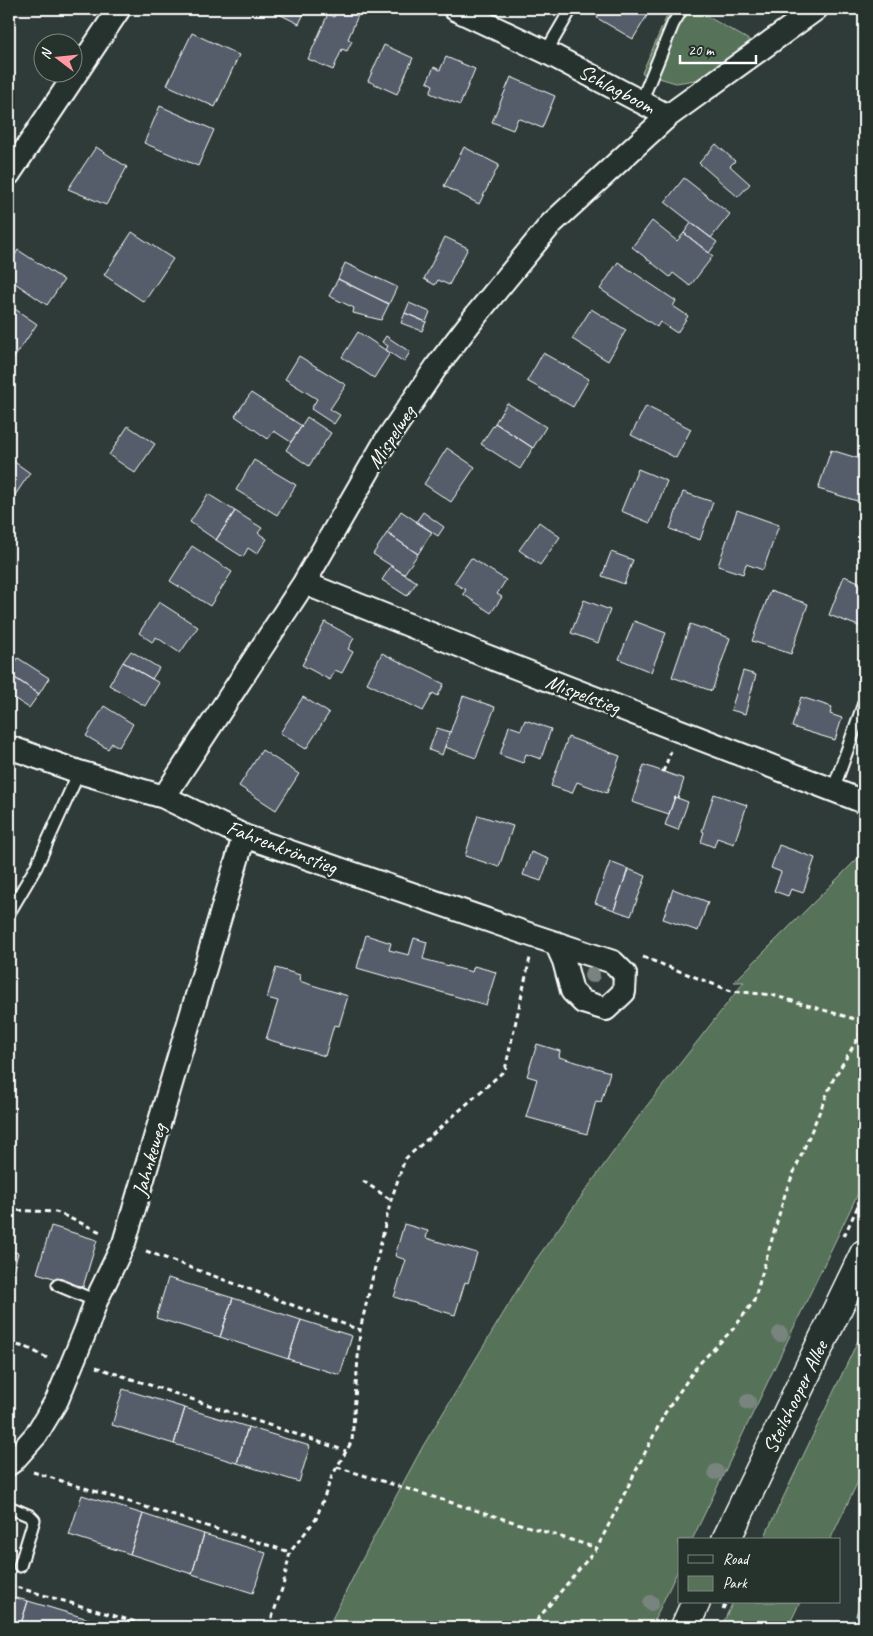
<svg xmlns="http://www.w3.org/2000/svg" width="873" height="1636" viewBox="0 0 873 1636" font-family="Caveat,sans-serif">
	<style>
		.green { fill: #577259; stroke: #abb8ac }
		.building { fill: #555d6b; stroke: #fff }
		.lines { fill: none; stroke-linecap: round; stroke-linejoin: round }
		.service-casing { stroke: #fff; stroke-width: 15 }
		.minor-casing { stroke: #fff; stroke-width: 26 }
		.secondary-casing { stroke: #fff; stroke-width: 31 }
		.path { stroke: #fff; stroke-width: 3; stroke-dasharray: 5 4; stroke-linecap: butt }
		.service { stroke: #26332d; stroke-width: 11 }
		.minor { stroke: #26332d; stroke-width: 22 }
		.secondary { stroke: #26332d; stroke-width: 28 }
		.tree { fill: #78847d }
		.labels { text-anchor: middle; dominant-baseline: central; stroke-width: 5; stroke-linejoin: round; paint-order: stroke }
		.street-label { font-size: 21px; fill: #fff; stroke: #26332d }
	</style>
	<rect width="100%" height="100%" fill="#2f3b39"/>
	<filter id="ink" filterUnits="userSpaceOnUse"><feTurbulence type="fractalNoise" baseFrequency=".02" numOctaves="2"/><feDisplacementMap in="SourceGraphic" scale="10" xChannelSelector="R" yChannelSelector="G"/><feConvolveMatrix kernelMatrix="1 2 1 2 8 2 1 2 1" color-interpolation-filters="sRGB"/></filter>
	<g filter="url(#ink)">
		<!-- green -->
		<path class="green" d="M670,9h24l57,32 -49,38 -26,4 -34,-10z
			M864,852v329l-172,359h-13v28l-28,59h-323l40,-79 55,-102 112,-185 107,-149 102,-130h-10z
			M864,1328v141l-34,71h-67z
			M733,1602h67l-12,25h-67z"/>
		<!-- building -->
		<path class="building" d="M266,9h15l-2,5z
			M281,9h25l-7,15 -20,-10z
			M337,9h11l11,4 -11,26 4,2 -5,10 -5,-2 -9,21 -25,-11 20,-45 6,3z
			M603,9h48l-18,30 -36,-21z
			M192,33l47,22 -24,52 -48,-22z
			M384,45l29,13 -16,36 -29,-13z
			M446,57l29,12 -15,36 -30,-12 3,-8 -6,-3 7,-15 6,3z
			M511,77l44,19 -13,32 -24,-10 -5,12 -21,-8z
			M160,106l54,24 -16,36 -54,-23z
			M716,144l19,17 -5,5 20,18 -12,13 -39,-34z
			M96,147l31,20 -21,38 -38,-16z
			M464,147l35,18 -20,39 -35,-18z
			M684,178l46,36 -19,24 -46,-36z
			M652,221l25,20 7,-8 29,23 -23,30 -17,-13 -3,4 -38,-30z
			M691,223l26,19 -8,11 -25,-20z
			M132,232l41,27 -29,43 -40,-27z
			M445,237l23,11 -19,37 -11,-5 -3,5 -11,-6z
			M18,250l46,30 -17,25 -38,-26v-14z
			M618,262l58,39 -3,5 15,10 -11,17 -17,-11 -3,5 -57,-38z
			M345,263l52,24 -8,17 -51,-25z
			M338,279l51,25 -8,16 -28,-7 1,-5 -25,-12z
			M409,303l21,9 -4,10 -21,-9z
			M9,305l28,19 -25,37 -3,-2z
			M591,309l35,21 -18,31 -36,-22z
			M405,313l21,9 -4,9 -21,-8z
			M358,332l32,21 -16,25 -32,-21z
			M386,336l24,16 -6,10 -18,-12 2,-4 -6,-4z
			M543,353l46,26 -16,28 -46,-26z
			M299,356l47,29 -16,24 10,6 -6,9 -23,-15 6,-10 -32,-20z
			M251,393l51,33 -11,16 -17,-11 -6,8 -33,-23z
			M507,403l39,24 -13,21 -38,-25z
			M646,406l45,23 -15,29 -45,-23z
			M307,417l24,16 -22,33 -23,-16z
			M495,423l38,25 -13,21 -39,-25z
			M128,426l27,18 -20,29 -26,-18z
			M447,448l28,19 -24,35 -27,-18z
			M831,450l33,10v43l-46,-14z
			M9,458l21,15 -19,28 -2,-2z
			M254,460l42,25 -19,30 -41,-25z
			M638,469l29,12 -17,42 -29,-12z
			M683,492l30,10 -13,38 -30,-11z
			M208,494l27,17 -19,29 -26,-18z
			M737,510l42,15 -16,45 -17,-6 -3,10 -25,-8z
			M235,511l27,17 -4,5 9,6 -10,15 -9,-6 -5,9 -27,-17z
			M401,511l31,21 -14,22 -31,-21z
			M423,512l21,15 -6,9 -22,-14z
			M539,522l21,15 -20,28 -21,-15z
			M387,533l31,21 -14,20 -31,-20z
			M192,546l40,26 -22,34 -40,-25z
			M611,552l22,8 -9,24 -22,-8z
			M471,558l35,22 -9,14 5,3 -11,16 -28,-19 3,-4 -12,-7z
			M391,566l26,16 -10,14 -25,-16z
			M844,576l20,8v44l-35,-13z
			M770,591l38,13 -17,50 -39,-13z
			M584,600l26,10 -12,33 -27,-10z
			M159,602l39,25 -18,26 -24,-16 -4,5 -13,-9z
			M634,621l32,12 -15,39 -32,-13z
			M325,622l29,16 -6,11 5,3 -11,21 -7,-3 -5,10 -28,-15z
			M690,624l40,14 -18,53 -40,-14z
			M131,651l28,17 -7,11 -29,-17z
			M382,653l62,31 -6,12 -5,-3 -10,18 -56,-28z
			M18,658l31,20 -10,16 -30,-20z
			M123,662l36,21 -14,23 -36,-21z
			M743,671l13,4 -11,39 -14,-4z
			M9,674l30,20 -10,14 -20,-13z
			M463,696l32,11 -19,51 -31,-11z
			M303,697l26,16 -23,36 -26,-16z
			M801,697l31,10 -2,7 12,4 -7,22 -43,-13z
			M104,706l29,18 -14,23 -7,-4 -4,6 -22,-13z
			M525,720l26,9 -10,30 -15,-5 -3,9 -23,-8 9,-29 12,4z
			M437,728l13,4 -8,23 -13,-5z
			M568,737l52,19 -13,37 -30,-11 -5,11 -21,-7z
			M262,750l37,24 -23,36 -37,-24z
			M644,765l40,14 -6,19 -3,-1 -6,17 -37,-12z
			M714,794l33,11 -13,39 -17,-6 -3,9 -13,-5 3,-10 -2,-1z
			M675,797l13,5 -10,28 -13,-5z
			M478,815l35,11 -14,41 -34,-11z
			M779,845l36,13 -12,35 -12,-4 -3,7 -14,-5 7,-19 -10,-4z
			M531,852l18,7 -8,22 -18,-6z
			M610,862l18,7 -14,41 -19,-7z
			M628,869l18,7 -15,40 -17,-6z
			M673,889l35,13 -10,29 -35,-12z
			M366,935l25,8 -2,7 20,5 5,-17 13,4 -4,17 49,13 2,-6 22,6 -10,33 -129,-37z
			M276,968l24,7 -1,6 49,15 -9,30 -5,-1 -9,31 -59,-17 12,-38 -11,-3z
			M537,1044l23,7 -1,6 51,15 -9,30 -5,-1 -9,33 -61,-17 11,-38 -10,-3z
			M404,1224l24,7 -2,7 51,15 -9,30 -3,-1 -10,33 -61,-18 12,-37 -11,-4z
			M51,1226l46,14 -14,47 -46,-14z
			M9,1250l9,3 -9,33z
			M168,1278l65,20 -13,39 -64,-19z
			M233,1298l68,22 -13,39 -68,-22z
			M301,1320l51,16 -12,39 -52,-16z
			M123,1389l62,19 -11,36 -62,-19z
			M185,1408l63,19 -11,36 -63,-19z
			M248,1427l62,19 -11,36 -62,-19z
			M82,1495l61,19 -13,40 -61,-19z
			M143,1514l61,20 -12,40 -62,-20z
			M204,1534l62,19 -13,40 -61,-19z
			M864,1587v31l-8,-2z
			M9,1596l19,5 -8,26h-11z
			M28,1601l67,20 -2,6h-73z
			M95,1621l21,6h-23z"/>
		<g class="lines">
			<!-- service casing -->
			<g class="service-casing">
				<path id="service" d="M546,52l25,-43
					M641,102l32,-78 9,-15
					M833,790l31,-87
					M9,913l27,-46 43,-95
					M58,1285l38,16
					M9,1507l21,9 4,4 -14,46"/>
			</g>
			<!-- minor casing -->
			<g class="minor-casing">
				<path id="minor" d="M455,9l91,43 122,64
					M9,174l110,-165
					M304,583l177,71 383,148
					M9,747l70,25 85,25 80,39 287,99 82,27 12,12 -1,18 -18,17 -23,-7 -11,-11 -8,-30 -8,-18
					M164,797l140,-214 81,-141 52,-76 40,-52 74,-90 117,-108 148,-107
					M9,1464l4,-3 23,-26 21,-35 30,-73 9,-26 28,-58 120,-407"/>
			</g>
			<!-- secondary casing -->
			<g class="secondary-casing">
				<path id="secondary" d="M726,1540l138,-286
					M685,1627l11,-25"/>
			</g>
			<!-- path -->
			<path class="path" d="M663,772l8,-21
				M643,957l88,34 41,4 86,25h6
				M363,1181l28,19
				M9,1210l47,2 47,21
				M844,1236l20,-43
				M146,1251l214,79 31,-130 14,-41 100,-89 25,-112
				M9,1343l19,5 21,11
				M96,1367l250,84
				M337,1467l260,81
				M33,1472l257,80
				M9,1585l144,42
				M723,1609l3,-7
				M274,1627l-2,-10 11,-31 7,-34 26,-33 16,-43 20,-35 8,-111
				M531,1627l66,-79 68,-135 32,-47 37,-38 20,-27 32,-110 47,-111 31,-52
				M655,1627l3,-7"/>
			<!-- service -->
			<use href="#service" class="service"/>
			<!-- minor -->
			<use href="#minor" class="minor"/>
			<!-- secondary -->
			<use href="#secondary" class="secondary"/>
		</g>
		<!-- trees -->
		<g class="tree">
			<circle cx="592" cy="975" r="8"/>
			<circle cx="780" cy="1334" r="8"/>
			<circle cx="748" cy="1402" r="8"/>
			<circle cx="716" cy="1472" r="8"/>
			<circle cx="651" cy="1603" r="8"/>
		</g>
	</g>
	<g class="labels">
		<!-- street labels -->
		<g class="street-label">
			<text transform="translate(617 89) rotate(28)">Schlagboom</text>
			<text transform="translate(391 437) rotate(-57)">Mispelweg</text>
			<text transform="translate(583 694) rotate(21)">Mispelstieg</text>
			<text transform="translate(282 847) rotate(21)">Fahrenkrönstieg</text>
			<text transform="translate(149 1160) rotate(-74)">Jahnkeweg</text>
			<text transform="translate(795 1397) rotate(-64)">Steilshooper Allee</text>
		</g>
	</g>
	<!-- margin -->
	<rect width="873" height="1636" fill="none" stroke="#26332d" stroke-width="30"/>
	<rect x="15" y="15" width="843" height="1606" fill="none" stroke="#fff" stroke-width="2" filter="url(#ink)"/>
	<!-- legend -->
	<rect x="678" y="1538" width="162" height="65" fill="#26332d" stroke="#7d8581"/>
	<rect x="688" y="1555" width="25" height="8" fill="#26332d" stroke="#7d8581"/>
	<text x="723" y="1564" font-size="15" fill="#ffffff">Road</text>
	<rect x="688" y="1576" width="25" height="15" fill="#577259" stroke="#7d8581"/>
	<text x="723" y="1588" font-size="15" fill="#ffffff">Park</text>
	<!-- north arrow -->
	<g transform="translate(58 58) rotate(286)"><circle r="24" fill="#26332d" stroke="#7d8581"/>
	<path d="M0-4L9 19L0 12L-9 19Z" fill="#ff9aa2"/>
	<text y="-8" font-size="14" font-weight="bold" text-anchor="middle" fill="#ffffff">N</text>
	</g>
	<!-- scale -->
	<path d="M680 55v8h76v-8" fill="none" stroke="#ffffff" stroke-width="2.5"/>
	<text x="688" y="55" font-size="15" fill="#ffffff" stroke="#26332d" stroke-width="4" paint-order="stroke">20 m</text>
</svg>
